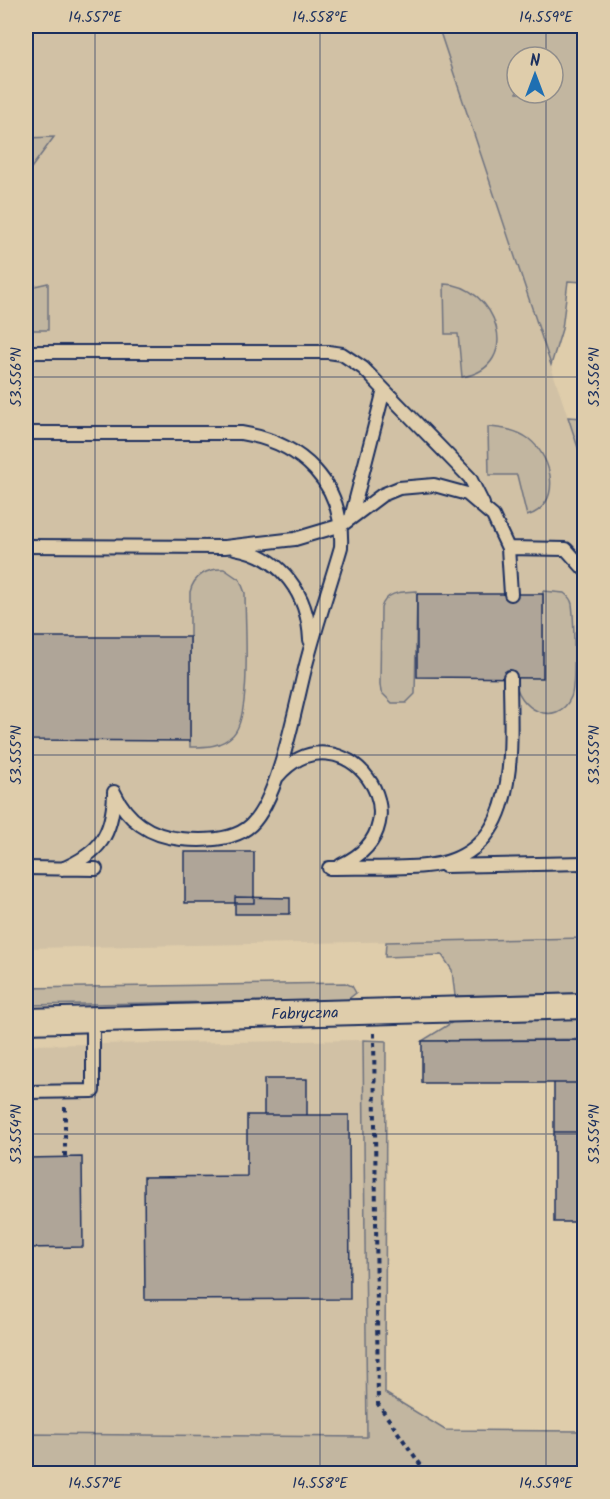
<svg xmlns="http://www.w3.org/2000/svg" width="610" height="1499" viewBox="0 0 610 1499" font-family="Kalam,sans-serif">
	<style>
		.built { fill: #d1c1a5 }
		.green { fill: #c2b6a0; stroke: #6e727f; stroke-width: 1.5; fill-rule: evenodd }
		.building { fill: #afa598; stroke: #1b2f5e; stroke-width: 1.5 }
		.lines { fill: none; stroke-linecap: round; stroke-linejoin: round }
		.service-casing { stroke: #1b2f5e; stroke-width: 16 }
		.minor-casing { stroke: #1b2f5e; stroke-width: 28 }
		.path { stroke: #1b2f5e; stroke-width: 4; stroke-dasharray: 4.5 4.5; stroke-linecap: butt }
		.service { stroke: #dfcdab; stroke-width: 12 }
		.minor { stroke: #dfcdab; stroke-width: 24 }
		.ticks { fill: none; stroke: #1b2f5e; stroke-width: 1.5; stroke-opacity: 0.45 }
		.labels { text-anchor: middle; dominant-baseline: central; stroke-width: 6; stroke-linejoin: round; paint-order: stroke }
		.street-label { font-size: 16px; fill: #1b2f5e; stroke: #dfcdab }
		.neatline { fill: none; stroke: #1b2f5e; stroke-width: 2 }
		.ticks-label { font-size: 15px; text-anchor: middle; fill: #1b2f5e }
	</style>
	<rect width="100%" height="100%" fill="#dfcdab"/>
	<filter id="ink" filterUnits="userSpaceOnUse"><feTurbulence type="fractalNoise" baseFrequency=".0167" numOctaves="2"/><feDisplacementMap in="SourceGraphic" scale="12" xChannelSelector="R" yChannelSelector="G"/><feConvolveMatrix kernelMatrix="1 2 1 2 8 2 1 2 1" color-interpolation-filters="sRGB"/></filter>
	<g filter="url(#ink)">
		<!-- built -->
		<path class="built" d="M26,26h412l146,440v472l-558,10z
			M363,1040l4,397 -341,-3v-389z"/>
		<!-- green -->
		<path class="green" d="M438,26h146v256l-16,-1 -6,48 -11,36zM517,57h36v36h-36z
			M54,137l-28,38v-37z
			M48,283v47h-16v15l-6,-1v-56z
			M444,284c52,0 81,83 18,93l-4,-43h-13z
			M568,417l16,1v48z
			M488,427c15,1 29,3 41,12 24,19 34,66 -2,77l-10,-41h-28z
			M224,569l16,11 5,13c0,29 7,123 -12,142 -12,12 -27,12 -43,12v-155c4,-17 18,-24 34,-23z
			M417,591l-2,103 -9,9h-14l-11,-11 -1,-8 1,-76c5,-17 21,-16 36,-17z
			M543,591l21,2c4,3 7,6 8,11 2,15 4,81 -1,93 -14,32 -55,13 -56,-20h28z
			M584,938v55l-129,3 -3,-26 -10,-15 -57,2 1,-15z
			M345,983l7,3 4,7 -9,7 -321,5v-17z
			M584,1018v21l-162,2 34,-21z
			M363,1040l23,1 -1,352 60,37 139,1v42h-558v-39l341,3z"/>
		<!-- building -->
		<path class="building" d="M417,594h126v84l-126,-1z
			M26,637h164v104l-164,-1z
			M185,852h69v51h-69z
			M235,897l55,1v16h-55z
			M584,1040v43h-162v-42z
			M264,1079h43v36h-43z
			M554,1083h30v49h-30z
			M247,1115h102l1,184 -205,1 -1,-123 103,-1z
			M554,1132h30v90h-30z
			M82,1157l1,90 -57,1v-90z"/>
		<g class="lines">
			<!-- service casing -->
			<g class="service-casing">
				<path id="service" d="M26,352h302l14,2 21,14 107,110 13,26
					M26,433h215c61,10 103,50 100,114 -11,38 -24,76 -34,114 -11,41 -27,136 -56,164 -17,16 -48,16 -70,14 -31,-3 -54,-19 -67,-47
					M351,518l33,-128
					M26,546l199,1 70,-8 47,-14 40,-30 17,-7 35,-3 33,9 26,22 15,32 3,46
					M235,548c47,8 73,47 75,92
					M508,548l58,1 18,20
					M278,776c63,-72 155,47 63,89
					M445,866l139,-3
					M26,868l70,1
					M329,868c31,-1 64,1 96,-2 99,-9 85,-119 85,-189
					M62,869c38,-16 50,-34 52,-74
					M26,1092l67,-1v-73"/>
			</g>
			<!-- minor casing -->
			<g class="minor-casing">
				<g id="minor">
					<path id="s1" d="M26,1021l558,-15"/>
				</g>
			</g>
			<!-- path -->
			<path class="path" d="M374,1033l4,371 49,70
				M65,1107v51"/>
			<!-- service -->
			<use href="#service" class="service"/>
			<!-- minor -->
			<use href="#minor" class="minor"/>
		</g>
	</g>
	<!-- ticks -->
	<path class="ticks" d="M95,26v1448M320,26v1448M546,26v31M546,93v1381M26,377h558M26,755h558M26,1134h558"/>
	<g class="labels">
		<!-- street labels -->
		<g class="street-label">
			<text stroke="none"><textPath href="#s1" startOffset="279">Fabryczna</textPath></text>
		</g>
	</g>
	<!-- margin -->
	<rect width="610" height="1499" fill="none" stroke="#dfcdab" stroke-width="66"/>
	<!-- north arrow -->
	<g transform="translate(535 75)"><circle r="28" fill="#dfcdab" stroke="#918e8c" stroke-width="1.5"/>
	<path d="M0-4.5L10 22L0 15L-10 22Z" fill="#1f6fb2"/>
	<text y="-9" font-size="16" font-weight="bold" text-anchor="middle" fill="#1b2f5e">N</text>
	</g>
	<rect x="33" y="33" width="544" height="1433" class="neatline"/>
	<g class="ticks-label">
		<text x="95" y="22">14.557°E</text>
		<text x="320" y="22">14.558°E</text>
		<text x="546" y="22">14.559°E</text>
		<text transform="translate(16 377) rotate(-90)" y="5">53.556°N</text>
		<text transform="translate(594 377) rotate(-90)" y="5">53.556°N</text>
		<text transform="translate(16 755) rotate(-90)" y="5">53.555°N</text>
		<text transform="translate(594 755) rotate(-90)" y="5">53.555°N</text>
		<text transform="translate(16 1134) rotate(-90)" y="5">53.554°N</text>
		<text transform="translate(594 1134) rotate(-90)" y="5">53.554°N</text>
		<text x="95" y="1488">14.557°E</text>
		<text x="320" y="1488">14.558°E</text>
		<text x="546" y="1488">14.559°E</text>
	</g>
</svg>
